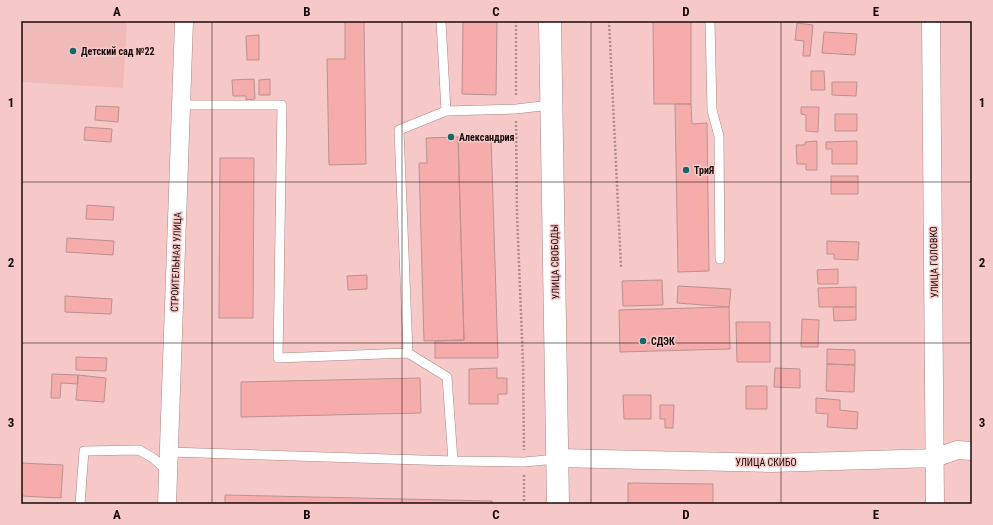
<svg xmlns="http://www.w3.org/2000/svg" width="993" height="525" viewBox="0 0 993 525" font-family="'Roboto Condensed',sans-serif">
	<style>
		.built { fill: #efbab8 }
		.building { fill: #f6acab; stroke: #bb9190 }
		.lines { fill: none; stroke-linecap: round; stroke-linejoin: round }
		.service-casing { stroke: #ad8483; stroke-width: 10 }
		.minor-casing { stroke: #ad8483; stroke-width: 19 }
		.secondary-casing { stroke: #ad8483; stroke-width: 23 }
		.path { stroke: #af8c8b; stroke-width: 2.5; stroke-dasharray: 2 2; stroke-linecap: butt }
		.service { stroke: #fff; stroke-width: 9 }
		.minor { stroke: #fff; stroke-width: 18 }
		.secondary { stroke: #fff; stroke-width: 22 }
		.grid { fill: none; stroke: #180a0a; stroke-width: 1; stroke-opacity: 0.55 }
		.poi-dot { fill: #17666a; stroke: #f6c9c8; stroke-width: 1.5 }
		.labels { text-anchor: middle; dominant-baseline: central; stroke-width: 3; stroke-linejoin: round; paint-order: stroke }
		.poi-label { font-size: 10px; font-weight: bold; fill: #180a0a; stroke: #f6c9c8; text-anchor: start }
		.street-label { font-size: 10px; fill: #180a0a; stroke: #f6c9c8 }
		.neatline { fill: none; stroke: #180a0a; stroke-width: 1.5 }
		.grid-label { font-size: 13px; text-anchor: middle; font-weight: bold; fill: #180a0a }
	</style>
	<rect width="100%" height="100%" fill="#f6c9c8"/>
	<!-- built -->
	<path class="built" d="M21,21h106l-4,67 -102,-6z"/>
	<!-- building -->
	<path class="building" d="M345,21h19l2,143 -37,1 -2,-106h18z
		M463,21h34l-1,74 -34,-1z
		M653,21h38v83h-37z
		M797,23l16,2 -3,31h-7l1,-15 -9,-1z
		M824,32l33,2 -2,21 -33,-2z
		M259,35v25h-12l-1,-24z
		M811,71h13l1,19h-14z
		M254,79l1,20 -9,1v-4h-13l-1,-16z
		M270,79v16h-11v-15z
		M832,82h25l-1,14 -24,-1z
		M675,104h16l1,20 15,-1 2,148 -31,1z
		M96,106l23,1 -1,15 -23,-2z
		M801,107h18l-1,25 -12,-1v-16l-5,-1z
		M835,114h22v17h-22z
		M85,127l27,2 -1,13 -27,-2z
		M491,136l7,222h-63v-17l29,-1 -6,-203z
		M458,137l6,203 -40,1 -5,-178h8l-1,-25z
		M817,141v29h-11v-6h-9l-1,-19h9v-3z
		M857,141v23h-25v-15h-6v-7z
		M220,158h34l-1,160h-34z
		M831,176h27v18h-27z
		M87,205l27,2 -1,13 -27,-1z
		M67,238l47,3 -1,14 -47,-3z
		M827,241l32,1 -1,18 -24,-1v-5h-7z
		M838,269v15h-20l-1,-14z
		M367,275v14l-19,1 -1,-14z
		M662,280l1,25 -40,1 -1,-25z
		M678,286l53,3 -2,18 -52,-4z
		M856,287v20h-37l-1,-19z
		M65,296l47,3 -1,15 -46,-2z
		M729,307l1,42 -110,3 -1,-42z
		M833,307h23v13l-22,1z
		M802,319l17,1 -1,27h-17z
		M736,322h34v40h-33z
		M827,349l28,1v15l-28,-1z
		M76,357l31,1 -1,13 -30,-1z
		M827,364l28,1 -1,27 -28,-1z
		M497,368v10h10v16h-9v10h-29v-35z
		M775,368l25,1v19l-26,-1z
		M52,374l26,1v9l-17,-1 -1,15h-9z
		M78,375l28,3 -2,24 -28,-2z
		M420,378l1,35 -180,4v-35z
		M746,386h21v23h-21z
		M623,395h28v24h-27z
		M816,398l24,2v10l18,2 -1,17 -30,-2 1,-13 -12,-1z
		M660,405h14l-1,23h-8v-9h-5z
		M21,463l42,2 -2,33 -40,-2z
		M628,483l85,1v20h-85z
		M225,495l267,6v3h-267z"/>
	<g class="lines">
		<!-- service casing -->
		<g class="service-casing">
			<path id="service" d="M710,21l2,89 7,26 1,123
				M181,105h101l-4,253 130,-5 -9,-223 47,-19 -5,-90
				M446,111l70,-2 35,-4
				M169,452l284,9 -6,-84 -39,-24
				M453,461l71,1 33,-3
				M80,504l4,-53 55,-1 14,8 16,14"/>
		</g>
		<!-- minor casing -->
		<g class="minor-casing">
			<path id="minor" d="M931,21l4,483
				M558,458l213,5 164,-5 22,-8 15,1
				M167,504l17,-483"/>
		</g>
		<!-- secondary casing -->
		<g class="secondary-casing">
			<path id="secondary" d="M550,21l8,483"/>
		</g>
		<!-- path -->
		<path class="path" d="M516,21v75
			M609,21l12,246
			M516,121l1,93 6,149 1,87
			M524,475v29"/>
		<!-- service -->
		<use href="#service" class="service"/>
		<!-- minor -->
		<use href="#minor" class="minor"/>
		<!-- secondary -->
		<use href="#secondary" class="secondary"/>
	</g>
	<!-- grid -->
	<path class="grid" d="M212,21v483M402,21v483M591,21v483M781,21v483M21,182h951M21,343h951"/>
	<!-- markers -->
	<g class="poi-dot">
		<circle cx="73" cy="51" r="4"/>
		<circle cx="451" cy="137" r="4"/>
		<circle cx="686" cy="170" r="4"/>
		<circle cx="643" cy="341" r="4"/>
	</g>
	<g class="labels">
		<!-- poi labels -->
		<g class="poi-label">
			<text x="81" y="51">Детский сад №22</text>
			<text x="459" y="137">Александрия</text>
			<text x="694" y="170">ТриЯ</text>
			<text x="651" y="341">СДЭК</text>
		</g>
		<!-- street labels -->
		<g class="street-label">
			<text transform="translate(176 262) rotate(-88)">СТРОИТЕЛЬНАЯ УЛИЦА</text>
			<text transform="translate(555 262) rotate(-91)">УЛИЦА СВОБОДЫ</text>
			<text transform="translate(934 262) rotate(-91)">УЛИЦА ГОЛОВКО</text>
			<text x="766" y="462">УЛИЦА СКИБО</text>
		</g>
	</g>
	<!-- border -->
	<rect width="993" height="525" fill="none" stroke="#f6c9c8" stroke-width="44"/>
	<rect x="22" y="22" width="949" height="481" class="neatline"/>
	<g class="grid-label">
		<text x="117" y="16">A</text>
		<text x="307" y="16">B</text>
		<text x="496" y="16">C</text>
		<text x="686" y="16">D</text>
		<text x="876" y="16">E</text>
		<text x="11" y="107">1</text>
		<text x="982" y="107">1</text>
		<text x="11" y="267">2</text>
		<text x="982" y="267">2</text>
		<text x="11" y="427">3</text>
		<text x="982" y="427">3</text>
		<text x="117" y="519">A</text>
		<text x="307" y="519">B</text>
		<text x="496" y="519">C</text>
		<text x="686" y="519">D</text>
		<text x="876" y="519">E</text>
	</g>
</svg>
